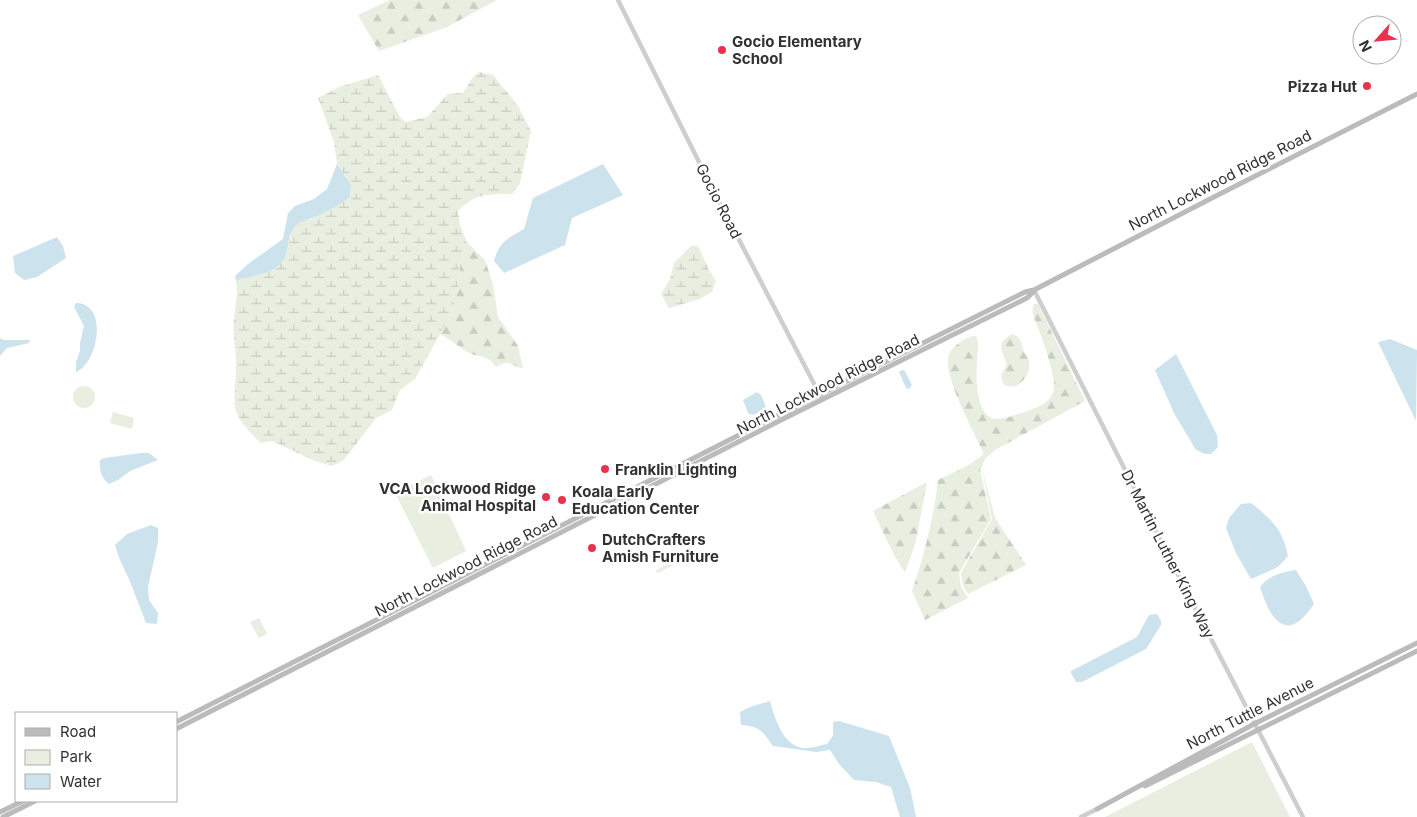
<svg xmlns="http://www.w3.org/2000/svg" width="1417" height="817" viewBox="0 0 1417 817" font-family="Inter,sans-serif">
	<style>
		.green { fill: #e8eee0 }
		.forest { fill: url(#forest-firs) }
		.wetland { fill: url(#wetland-marsh) }
		.water { fill: #cce3ee }
		.lines { fill: none; stroke-linecap: round; stroke-linejoin: round }
		.tertiary { stroke: #cecece; stroke-width: 4.5 }
		.secondary { stroke: #bbb; stroke-width: 5 }
		.poi-dot { fill: #e8334e; stroke: #fff; stroke-width: 2 }
		.labels { text-anchor: middle; dominant-baseline: central; stroke-width: 5; stroke-linejoin: round; paint-order: stroke }
		.poi-label { font-size: 15px; font-weight: bold; fill: #313131; stroke: #fff; text-anchor: start }
		.street-label { font-size: 15px; fill: #313131; stroke: #fff }
	</style>
	<defs>
		<pattern id="forest-firs" width="22" height="20" patternUnits="userSpaceOnUse" patternTransform="scale(1.25)"><rect width="22" height="20" fill="#e8eee0"/><path d="M5 1l3.5 6h-7zM16 11l3.5 6h-7z" fill="#c7cdc1"/></pattern>
		<pattern id="wetland-marsh" width="20" height="14" patternUnits="userSpaceOnUse" patternTransform="scale(1.25)"><rect width="20" height="14" fill="#e8eee0"/><path d="M1 5h8M5 5V1M11 12h8M15 12V8" fill="none" stroke="#c7cdc1"/></pattern>
	</defs>
	<rect width="100%" height="100%" fill="#fff"/>
	<!-- green -->
	<path class="green" d="M73 397a11 11 0 1 1 22 0a11 11 0 1 1-22 0Z
		M113,412l21,6 -2,11 -22,-6z
		M431,475l35,76 -33,17 -38,-75z
		M675,560l2,3 -19,10 -3,-2z
		M259,618l8,16 -8,4 -9,-16z
		M1252,742l38,75h-185z"/>
	<!-- forest -->
	<path class="forest" d="M390,0h107l-50,27 -68,24 -21,-36z
		M467,242l18,18 8,24 5,33 20,29 5,22c-12,-1 -13,-10 -27,-1 -8,-12 -13,-9 -24,-13 -10,-4 -22,-15 -32,-20l11,-20 7,-23 2,-26z
		M1034,304h3l2,2 46,95 -90,49 -9,8 -6,11 11,50 -32,54 2,14 7,11 -43,22 -13,-29c12,-35 22,-74 26,-111l29,-14 16,-11v-3c-10,-23 -37,-69 -35,-94 0,-6 6,-11 11,-15 5,-4 10,-7 17,-7 4,8 1,17 1,26 -1,16 -2,54 19,57 8,0 19,-4 26,-6 9,-3 21,-7 27,-14 4,-4 5,-9 5,-14 1,-9 -11,-45 -15,-55 -3,-9 -9,-17 -5,-26z
		M1012,334c10,3 9,9 12,18 2,4 5,6 5,10 2,14 -12,31 -26,22l-2,-9 6,-10c-4,-14 -13,-21 5,-31z
		M982,469l13,49 31,47 -58,29 -5,-8 -2,-13 31,-54z
		M927,482l-11,59 -11,31 -11,-17 -21,-44z"/>
	<!-- wetland -->
	<path class="wetland" d="M479,72l14,3 25,31 13,25 -11,52 -8,11c-23,0 -37,-1 -54,17l2,14 7,17 -7,23 -2,26 -7,23 -36,65 -15,11 -8,20 -16,8 -32,42 -12,6 -17,-5 -43,-20 -11,2c-37,-35 -24,-37 -25,-82 0,-14 -4,-28 -2,-42 1,-13 5,-25 2,-38l41,-14 9,-17 6,-19 4,-5 7,-5 8,-2 23,-11 17,-23 -14,-21 -3,-22 -16,-44 21,-11 39,-12 22,42 6,5 21,-5 21,-23 15,-1 10,-16z
		M691,246h7l10,22 8,13 -4,11 -12,7 -31,9 -8,-14 9,-15 4,-16z"/>
	<!-- water -->
	<path class="water" d="M337,164l14,21 -2,13c-11,8 -24,15 -37,20 -5,2 -10,3 -14,6 -13,10 -7,27 -16,38 -10,13 -32,13 -46,19l-1,-5 13,-12 35,-25 5,-26 7,-7 19,-7 13,-10z
		M603,164l20,31 -51,23 -7,27 -61,28 -10,-12c5,-19 14,-23 30,-32l9,-31z
		M57,237l6,9 3,12 -29,19 -13,3 -9,-7 -2,-17z
		M76,303c33,0 22,61 0,69v-10l4,-11v-8l4,-17 -10,-19z
		M0,338l4,2h26l-1,3 -22,5 -7,8z
		M1390,339l27,11 -1,71 -38,-79z
		M1176,354l41,81 1,12 -7,7h-6l-9,-4 -22,-37 -19,-43z
		M902,370l3,1 7,14 -3,4 -3,-1 -6,-14 -1,-2z
		M757,392l4,3 5,12 -2,4 -12,4 -4,-2 -5,-13z
		M141,453h8l9,7 -28,11 -12,9 -9,4c-8,-6 -10,-15 -9,-24l4,-2z
		M1251,503c21,17 31,25 37,53l-10,11 -27,12 -15,-26 -10,-25 3,-10 12,-14z
		M151,525l7,3v14l-10,45 1,13 9,13 -1,11 -11,-1 -17,-44 -9,-19 -5,-15 12,-11z
		M1296,570l10,16 8,18c-27,40 -43,18 -54,-17 9,-12 23,-15 36,-17z
		M1157,614l4,7v4l-15,24 -64,33h-6l-5,-9v-2l66,-34 12,-22z
		M770,701c5,17 12,44 33,47 7,1 17,-3 24,-4l6,-8v-14l6,-1 50,15 21,52 6,29h-16l-9,-30 -15,-5 -22,-2 -15,-16 -9,-14 -14,2 -43,-6c-10,-14 -13,-20 -32,-21l-1,-13 10,-5z"/>
	<g class="lines">
		<!-- tertiary -->
		<path class="tertiary" d="M618,0l92,184 111,213
			M1034,290l157,310 112,217
			M1081,817l16,-8"/>
		<!-- secondary -->
		<path class="secondary" d="M176,722l565,-288 284,-142 9,-2 176,-91 207,-105
			M176,729l607,-310 244,-121 7,-7
			M1145,786l272,-135
			M1097,809l157,-85 163,-81
			M0,812l23,-11
			M3,817l32,-16"/>
	</g>
	<!-- markers -->
	<g class="poi-dot">
		<circle cx="722" cy="50" r="5"/>
		<circle cx="1367" cy="86" r="5"/>
		<circle cx="605" cy="469" r="5"/>
		<circle cx="546" cy="497" r="5"/>
		<circle cx="562" cy="500" r="5"/>
		<circle cx="592" cy="548" r="5"/>
	</g>
	<g class="labels">
		<!-- poi labels -->
		<g class="poi-label">
			<text x="732" y="41">Gocio Elementary<tspan x="732" dy="17">School</tspan></text>
			<text x="1357" y="86" text-anchor="end">Pizza Hut</text>
			<text x="615" y="469">Franklin Lighting</text>
			<text x="536" y="488" text-anchor="end">VCA Lockwood Ridge<tspan x="536" dy="17">Animal Hospital</tspan></text>
			<text x="572" y="491">Koala Early<tspan x="572" dy="17">Education Center</tspan></text>
			<text x="602" y="539">DutchCrafters<tspan x="602" dy="17">Amish Furniture</tspan></text>
		</g>
		<!-- street labels -->
		<g class="street-label">
			<text transform="translate(1220 180) rotate(-27)">North Lockwood Ridge Road</text>
			<text transform="translate(719 201) rotate(63)">Gocio Road</text>
			<text transform="translate(828 384) rotate(-27)">North Lockwood Ridge Road</text>
			<text transform="translate(1168 554) rotate(63)">Dr Martin Luther King Way</text>
			<text transform="translate(466 566) rotate(-27)">North Lockwood Ridge Road</text>
			<text transform="translate(1250 713) rotate(-27)">North Tuttle Avenue</text>
		</g>
	</g>
	<!-- legend -->
	<rect x="15" y="712" width="162" height="90" fill="#ffffff" stroke="#adadad"/>
	<rect x="25" y="728" width="25" height="8" fill="#bbbbbb" stroke="#adadad"/>
	<text x="60" y="737" font-size="15" fill="#313131">Road</text>
	<rect x="25" y="750" width="25" height="15" fill="#e8eee0" stroke="#adadad"/>
	<text x="60" y="762" font-size="15" fill="#313131">Park</text>
	<rect x="25" y="774" width="25" height="15" fill="#cce3ee" stroke="#adadad"/>
	<text x="60" y="787" font-size="15" fill="#313131">Water</text>
	<!-- north arrow -->
	<g transform="translate(1377 40) rotate(243)"><circle r="24" fill="#ffffff" stroke="#adadad"/>
	<path d="M0-4L9 19L0 12L-9 19Z" fill="#e8334e"/>
	<text y="-8" font-size="14" font-weight="bold" text-anchor="middle" fill="#313131">N</text>
	</g>
</svg>
